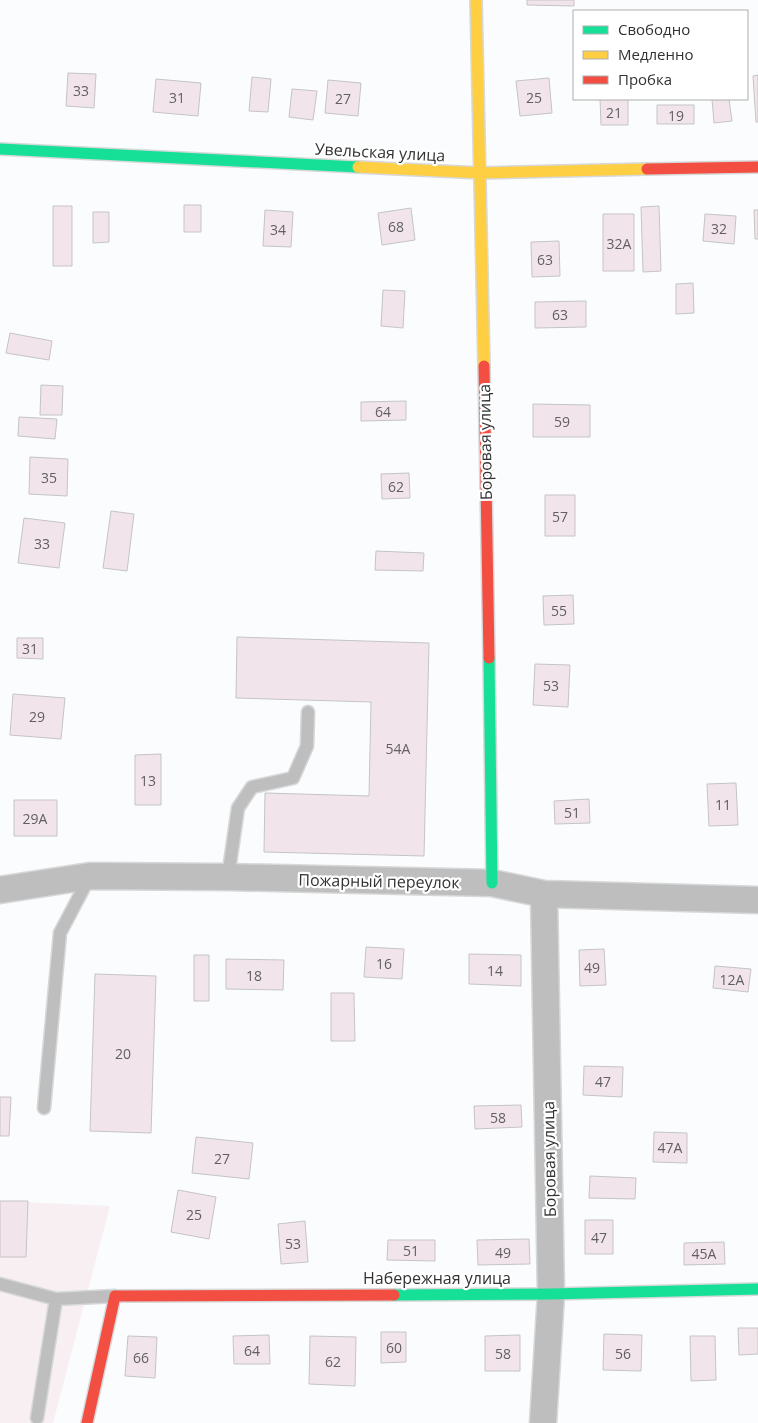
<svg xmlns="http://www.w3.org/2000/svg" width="758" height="1423" viewBox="0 0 758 1423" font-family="'Open Sans',sans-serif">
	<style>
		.industrial { fill: #f8eff2 }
		.building { fill: #f1e5eb; stroke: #c5c4c5 }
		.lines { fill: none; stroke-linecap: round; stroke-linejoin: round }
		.lane-casing { stroke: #d7d8d9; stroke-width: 15 }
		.street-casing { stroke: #d7d8d9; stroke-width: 29 }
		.fast-casing { stroke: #d7d8d9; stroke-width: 14 }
		.slow-casing { stroke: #d7d8d9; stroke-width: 14 }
		.jam-casing { stroke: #d7d8d9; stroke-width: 14 }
		.lane { stroke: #bfbebe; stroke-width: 12 }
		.street { stroke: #bfbebe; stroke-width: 26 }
		.fast { stroke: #16e098; stroke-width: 11 }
		.slow { stroke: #ffcf43; stroke-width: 11 }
		.jam { stroke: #f24e42; stroke-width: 11 }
		.labels { text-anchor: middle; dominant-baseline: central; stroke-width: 4.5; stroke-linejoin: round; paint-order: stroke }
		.number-label { font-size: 14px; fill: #615f61 }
		.street-label { font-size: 16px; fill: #313233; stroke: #fff }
	</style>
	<rect width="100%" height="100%" fill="#fbfcfd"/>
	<!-- industrial -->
	<path class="industrial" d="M0,1201l110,5 -57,217h-53z"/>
	<!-- building -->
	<path class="building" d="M527,0h47v6l-47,-1z
		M68,73l28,1 -2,34 -28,-2z
		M758,75v47h-2l-3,-46z
		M252,77l19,2 -3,33 -19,-1z
		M549,78l3,35 -32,3 -4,-35z
		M156,79l45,4 -3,33 -45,-4z
		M328,80l33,3 -3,33 -33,-3z
		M292,89l25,2 -4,29 -24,-3z
		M600,99h28v26h-27z
		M712,99h17l3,22 -18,2z
		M657,105h37v19h-37z
		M184,205h17v27h-17z
		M53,206h19v60h-19z
		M659,206l2,65 -18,1 -2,-65z
		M411,208l4,32 -33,5 -4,-32z
		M265,210l28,2 -2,35 -28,-1z
		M754,210h4v29h-3z
		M93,212h16v30l-16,1z
		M603,214h31v57h-31z
		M705,214l31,2 -2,28 -31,-3z
		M559,241l1,35 -28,1 -1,-35z
		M693,283l1,30 -18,1v-30z
		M383,290l22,1 -2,37 -22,-2z
		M586,301v26l-51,1v-26z
		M10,333l42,8 -3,19 -43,-7z
		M41,385l22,1 -1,29h-22z
		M406,401v19l-45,1v-19z
		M533,404l57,1v32h-57z
		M19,417l38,2 -2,20 -37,-3z
		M30,457l38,2 -1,37 -38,-2z
		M409,473l1,25 -28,1 -1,-25z
		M545,495h30v41h-30z
		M111,511l23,3 -7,57 -24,-3z
		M24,518l41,5 -6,45 -41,-5z
		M376,551l48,2 -1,18 -48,-1z
		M573,595l1,29 -30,1 -1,-29z
		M237,637l192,6 -5,213 -160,-4 1,-59 104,3 2,-94 -135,-4z
		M17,638h26v21l-26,-1z
		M535,664l35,1 -2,42 -35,-2z
		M13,694l52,4 -4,41 -51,-4z
		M161,754v51h-26v-50z
		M736,783l2,42 -29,1 -2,-42z
		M589,799l1,24 -35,1 -1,-23z
		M14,800h43v36h-43z
		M366,947l38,2 -2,30 -38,-2z
		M604,949l2,36 -26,1 -1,-36z
		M469,954l52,1v31l-52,-2z
		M194,955h15v46h-15z
		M226,959l58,1 -1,30 -57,-1z
		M715,966l36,3 -3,23 -35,-4z
		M95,974l61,2 -5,157 -61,-2z
		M331,993h23l1,48h-24z
		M584,1066l39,1 -1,30 -39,-2z
		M0,1097h11l-2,39h-9z
		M521,1105l1,22 -47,2 -1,-23z
		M654,1132l33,1v30l-34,-1z
		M196,1137l57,6 -4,36 -57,-6z
		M590,1176l46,2 -1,21 -46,-1z
		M178,1190l38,7 -7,42 -38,-7z
		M0,1201h28l-2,56h-26z
		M585,1220h28v34h-28z
		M305,1221l3,41 -27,2 -3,-40z
		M529,1239l1,25 -52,1 -1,-25z
		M388,1240h47v21l-48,-1z
		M724,1242l1,22 -41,1v-22z
		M738,1328h20v26l-19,1z
		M381,1332h25v30l-25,1z
		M604,1334l38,1 -1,36 -38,-1z
		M269,1335l1,29h-36l-1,-28z
		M520,1335v36h-35v-35z
		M128,1336l29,1 -2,41 -30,-2z
		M310,1336l46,1 -1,49 -46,-2z
		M690,1336h25l1,44 -25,1z"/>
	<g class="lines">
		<!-- lane casing -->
		<g class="lane-casing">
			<path id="lane" d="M228,877l10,-69 14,-21 41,-9 14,-32 1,-34
				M44,1108l16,-175 30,-57
				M0,1284l56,15
				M37,1418l19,-119 59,-3"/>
		</g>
		<!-- street casing -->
		<g class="street-casing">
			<path id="street" d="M0,890l90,-14 138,1 264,6 52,11 214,6
				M543,1423l8,-129 -7,-400"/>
		</g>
		<!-- fast casing -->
		<g class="fast-casing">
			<path id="fast" d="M0,149l358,18
				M489,658l3,225
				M394,1295l157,-1 207,-5"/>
		</g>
		<!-- slow casing -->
		<g class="slow-casing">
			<path id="slow" d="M476,0l8,366
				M358,167l123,6 166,-4"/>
		</g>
		<!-- jam casing -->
		<g class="jam-casing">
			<path id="jam" d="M647,169l111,-2
				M484,366l5,292
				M87,1423l28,-127 279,-1"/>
		</g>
		<!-- lane -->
		<use href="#lane" class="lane"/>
		<!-- street -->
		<use href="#street" class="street"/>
		<!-- fast -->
		<use href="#fast" class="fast"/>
		<!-- slow -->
		<use href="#slow" class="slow"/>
		<!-- jam -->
		<use href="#jam" class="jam"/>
	</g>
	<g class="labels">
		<!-- number labels -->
		<g class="number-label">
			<text x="81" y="90">33</text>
			<text x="177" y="97">31</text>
			<text x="534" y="97">25</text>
			<text x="343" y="98">27</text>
			<text x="614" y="112">21</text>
			<text x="676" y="115">19</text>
			<text x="396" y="226">68</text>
			<text x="719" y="228">32</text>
			<text x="278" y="229">34</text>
			<text x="619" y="243">32А</text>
			<text x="545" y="259">63</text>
			<text x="560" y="314">63</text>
			<text x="383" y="411">64</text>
			<text x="562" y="421">59</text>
			<text x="49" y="477">35</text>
			<text x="396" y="486">62</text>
			<text x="560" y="516">57</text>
			<text x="42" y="543">33</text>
			<text x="559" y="610">55</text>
			<text x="30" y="648">31</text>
			<text x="551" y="685">53</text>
			<text x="37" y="716">29</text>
			<text x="398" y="748">54А</text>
			<text x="148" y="780">13</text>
			<text x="723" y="804">11</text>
			<text x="572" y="812">51</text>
			<text x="35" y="818">29А</text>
			<text x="384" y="963">16</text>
			<text x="592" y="967">49</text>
			<text x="495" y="970">14</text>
			<text x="254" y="975">18</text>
			<text x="732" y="979">12А</text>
			<text x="123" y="1053">20</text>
			<text x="603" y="1081">47</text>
			<text x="498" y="1117">58</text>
			<text x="670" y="1147">47А</text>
			<text x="222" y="1158">27</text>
			<text x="194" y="1214">25</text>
			<text x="599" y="1237">47</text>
			<text x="293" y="1243">53</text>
			<text x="411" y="1250">51</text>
			<text x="503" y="1252">49</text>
			<text x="704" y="1253">45А</text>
			<text x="394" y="1347">60</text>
			<text x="252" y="1350">64</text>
			<text x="503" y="1353">58</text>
			<text x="623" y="1353">56</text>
			<text x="141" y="1357">66</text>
			<text x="333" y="1361">62</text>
		</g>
		<!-- street labels -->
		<g class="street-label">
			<text transform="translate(380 152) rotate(3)">Увельская улица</text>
			<text transform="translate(485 442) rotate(-91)">Боровая улица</text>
			<text transform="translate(379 881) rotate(1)">Пожарный переулок</text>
			<text transform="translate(549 1159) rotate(-91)">Боровая улица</text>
			<text x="437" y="1278">Набережная улица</text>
		</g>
	</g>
	<!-- legend -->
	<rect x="573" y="10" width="175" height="90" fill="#ffffff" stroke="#adadad"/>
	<rect x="583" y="26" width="25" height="8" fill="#16e098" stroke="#adadad"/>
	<text x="618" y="35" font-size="15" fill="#313233">Свободно</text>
	<rect x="583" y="51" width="25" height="8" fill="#ffcf43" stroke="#adadad"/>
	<text x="618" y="60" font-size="15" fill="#313233">Медленно</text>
	<rect x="583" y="76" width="25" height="8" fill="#f24e42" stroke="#adadad"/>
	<text x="618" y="85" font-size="15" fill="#313233">Пробка</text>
</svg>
